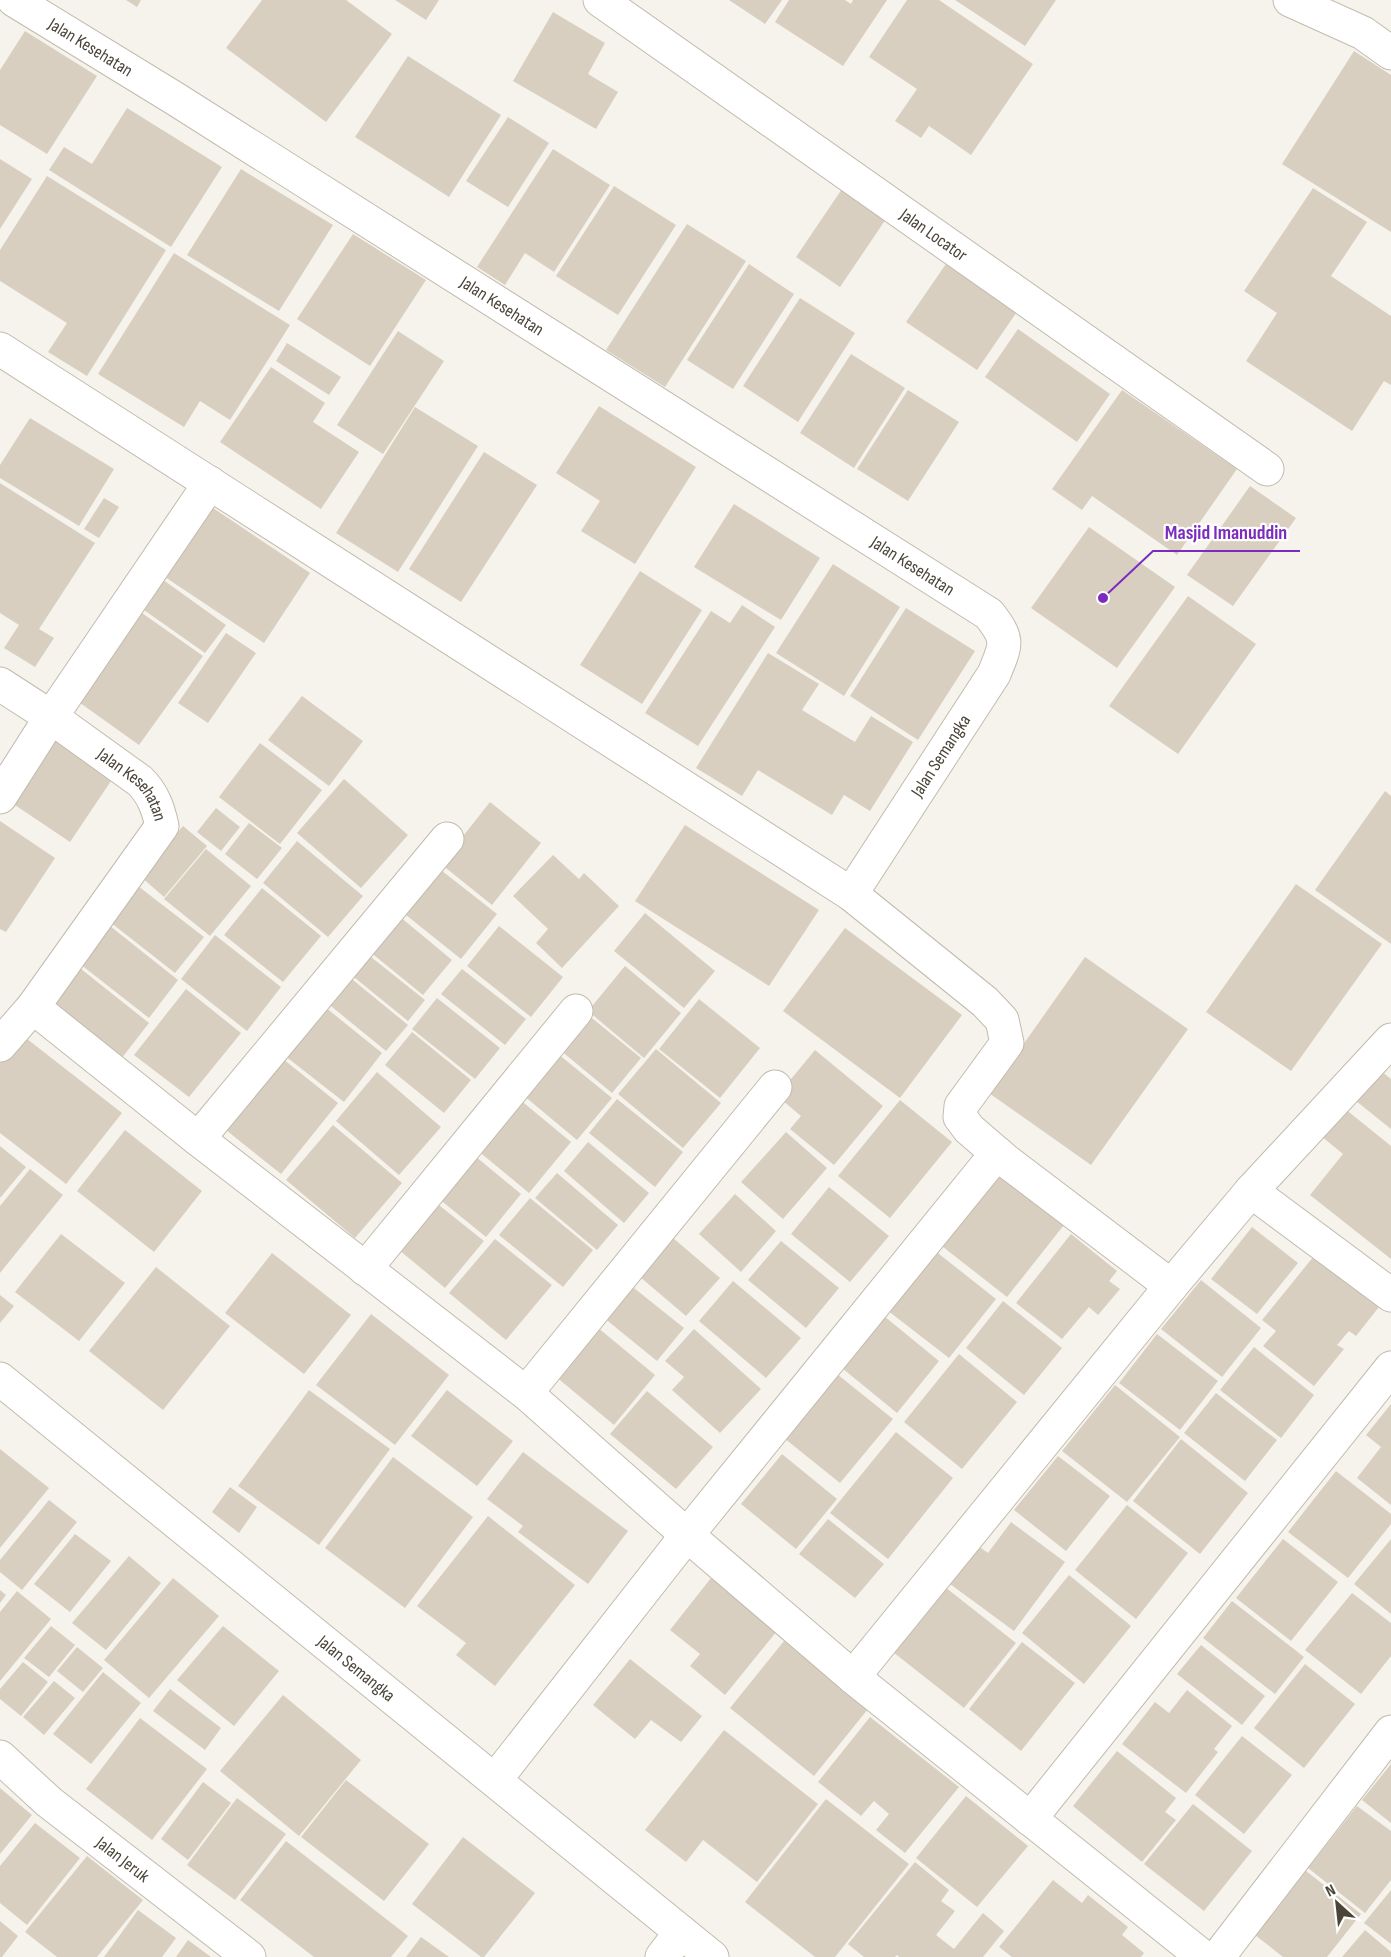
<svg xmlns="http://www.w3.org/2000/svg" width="1391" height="1957" viewBox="0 0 1391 1957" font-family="'Sofia Sans Condensed',sans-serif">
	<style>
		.building { fill: #d8cfc1 }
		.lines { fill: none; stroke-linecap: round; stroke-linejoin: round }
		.street-casing { stroke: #c2bbae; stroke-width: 35 }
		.street { stroke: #fff; stroke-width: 33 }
		.labels { text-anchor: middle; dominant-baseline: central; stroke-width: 4.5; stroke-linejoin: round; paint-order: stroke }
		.street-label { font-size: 18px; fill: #4b4439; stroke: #fff }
		.leader { fill: none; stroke: #7b2cbf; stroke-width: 2 }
		.callout-dot { fill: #7b2cbf; stroke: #fff; stroke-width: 2 }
		.callout-label { font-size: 20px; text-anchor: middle; font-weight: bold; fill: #7b2cbf; stroke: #fff; stroke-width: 4.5; stroke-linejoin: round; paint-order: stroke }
	</style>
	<rect width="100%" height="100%" fill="#f6f3ec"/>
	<!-- building -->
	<path class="building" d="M126,0h15l-4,7z
		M262,0h84l46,34 -66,88 -100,-74z
		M395,0h44l-13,20z
		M729,0h53l-17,24z
		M789,0h56l6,4 2,-4h34l-44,66 -68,-44z
		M907,0h32l94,64 -62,91 -42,-29 -8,12 -26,-17 22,-32 -48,-32z
		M955,0h101l-31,46z
		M553,12l52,31 -17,31 30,18 -22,37 -83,-48z
		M25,31l72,45 -50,78 -47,-29v-55z
		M1354,51l37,24v157l-109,-68z
		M408,56l93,59 -52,82 -94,-60z
		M127,108l95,59 -51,80 -122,-77 15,-23 28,17z
		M508,117l41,26 -41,64 -42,-26z
		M553,149l57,36 -56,87 -29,-19 -20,32 -28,-18z
		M0,159l32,20 -32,50z
		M241,169l92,56 -54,86 -92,-56z
		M47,176l119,74 -79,126 -39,-24 19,-29 -67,-42v-31z
		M614,186l62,39 -58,90 -62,-39z
		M1313,188l54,34 -36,54 60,40v69l-7,-4 -32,50 -106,-70 31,-48 -33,-22z
		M842,189l44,30 -46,68 -44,-30z
		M687,224l59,37 -81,126 -59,-37z
		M353,234l73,46 -56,86 -73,-47z
		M174,253l116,72 -60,95 -30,-19 -16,26 -86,-53z
		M950,258l71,48 -44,64 -71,-48z
		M749,264l45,30 -61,95 -46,-29z
		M800,298l55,35 -57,89 -55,-36z
		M1018,329l92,65 -33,48 -92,-65z
		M398,331l46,30 -61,93 -46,-29z
		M287,343l54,34 -12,18 -53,-34z
		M851,354l54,34 -51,80 -54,-35z
		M271,367l54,36 -12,19 46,30 -38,57 -101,-67z
		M908,390l51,32 -51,79 -51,-32z
		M1122,390l115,79 -60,86 -85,-59 -10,14 -30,-21z
		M599,406l97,61 -61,97 -54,-33 19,-30 -44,-28z
		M415,407l63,39 -80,126 -62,-39z
		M30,418l84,51 -35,57 -79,-48v-13z
		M484,452l53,33 -76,117 -52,-33z
		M0,483l95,60 -56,86 15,9 -19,29 -31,-19 15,-23 -19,-12z
		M1250,486l46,32 -63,88 -46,-31z
		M104,498l15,9 -20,31 -15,-9z
		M734,504l86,54 -39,62 -87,-53z
		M210,506l100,67 -46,70 -102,-68z
		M1089,527l86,60 -58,81 -86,-60z
		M833,564l67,43 -56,89 -68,-43z
		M640,571l62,39 -60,94 -62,-39z
		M155,574l71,51 -21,28 -71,-50z
		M1188,596l68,48 -78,110 -69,-48z
		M742,605l33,22 -77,119 -53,-33 66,-102 19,12z
		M132,606l71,50 -64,89 -70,-50z
		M906,608l69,43 -57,89 -68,-44z
		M226,633l30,20 -48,70 -30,-20z
		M768,653l51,31 -17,26 53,32 16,-26 42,26 -43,69 -26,-16 -12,20 -74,-45 -16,26 -46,-28z
		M302,696l61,45 -34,45 -61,-46z
		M47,731l68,44 -45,67 -67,-45z
		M260,743l62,47 -42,54 -61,-47z
		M344,779l64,56 -47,53 -64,-55z
		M1385,791l6,5v148l-76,-54z
		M490,802l51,41 -49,62 -51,-41z
		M216,808l24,19 -19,24 -24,-19z
		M0,821l55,37 -49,74 -6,-3z
		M249,823l33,25 -25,31 -32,-25z
		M685,825l134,85 -50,76 -134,-85z
		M183,826l24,20 -43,51 -24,-21z
		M297,841l66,55 -35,41 -65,-54z
		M206,849l45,37 -41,50 -46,-37z
		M553,855l26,24 5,-6 35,33 -57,62 -26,-25 12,-14 -35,-33z
		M432,863l65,51 -36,45 -65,-52z
		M1296,884l86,60 -91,127 -85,-59z
		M138,886l66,51 -29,36 -65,-51z
		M262,888l59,48 -38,46 -59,-47z
		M393,911l59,49 -29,35 -59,-48z
		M645,913l70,58 -31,37 -70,-57z
		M110,926l68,54 -29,38 -69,-54z
		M499,926l64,51 -32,40 -64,-51z
		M845,928l117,87 -62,83 -117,-87z
		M215,935l66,52 -34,44 -66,-52z
		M361,949l64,51 -17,21 -64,-52z
		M1085,957l103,72 -97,136 -102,-72z
		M71,961l78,62 -28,36 -79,-62z
		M625,966l56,47 -37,45 -56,-47z
		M462,969l64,50 -21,26 -64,-51z
		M342,971l66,54 -22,26 -65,-53z
		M186,989l55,44 -52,64 -55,-42z
		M437,998l63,50 -25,31 -63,-50z
		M699,999l61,49 -40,50 -61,-49z
		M320,1003l62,50 -38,49 -64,-50z
		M582,1010l59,48 -29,35 -58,-48z
		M412,1032l59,48 -27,33 -59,-48z
		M22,1035l100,78 -56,71 -66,-51v-70z
		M552,1049l60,49 -35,42 -60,-50z
		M656,1049l65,54 -38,45 -65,-54z
		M815,1050l68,56 -49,59 -44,-36 11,-13 -24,-20z
		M273,1051l65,52 -57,71 -65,-52z
		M1381,1071l10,8v50l-35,-28z
		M377,1072l64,55 -42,48 -63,-54z
		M513,1094l58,48 -42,51 -58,-48z
		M617,1099l66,53 -28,35 -66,-54z
		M900,1100l52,42 -62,76 -52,-42z
		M1344,1108l47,38v113l-81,-64 33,-41 -22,-18z
		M333,1125l69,58 -47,55 -69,-58z
		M125,1130l77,61 -48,61 -77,-61z
		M786,1132l41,36 -44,51 -42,-37z
		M588,1142l61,51 -25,30 -60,-52z
		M0,1146l26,21 -26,31z
		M469,1151l52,43 -35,43 -53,-43z
		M30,1169l33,26 -63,78v-67z
		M995,1171l69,54 -57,72 -69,-54z
		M557,1173l61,52 -21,25 -62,-52z
		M829,1187l60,49 -39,46 -59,-48z
		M735,1194l41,37 -35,41 -42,-38z
		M430,1198l54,43 -39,47 -52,-43z
		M530,1198l63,52 -30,37 -64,-52z
		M1252,1227l46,36 -41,51 -46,-35z
		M666,1232l54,46 -34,38 -53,-45z
		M61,1234l64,49 -46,58 -64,-49z
		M1071,1234l46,37 -8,10 11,8 -22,26 -9,-8 -27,32 -46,-36z
		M495,1239l57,46 -46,55 -57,-47z
		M781,1241l58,47 -33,40 -58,-48z
		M934,1250l62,49 -47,59 -62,-48z
		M272,1253l79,62 -47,59 -79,-61z
		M1314,1256l65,51 -23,29 -7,-5 -12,14 7,4 -30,37 -51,-40 13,-15 -14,-11z
		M156,1267l74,59 -67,84 -74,-59z
		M624,1280l60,48 -27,33 -59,-48z
		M1201,1280l60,48 -39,49 -61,-48z
		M733,1281l68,57 -35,40 -67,-57z
		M0,1295l14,11 -14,17z
		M1003,1301l59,47 -38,47 -58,-47z
		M879,1312l60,49 -42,52 -60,-49z
		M371,1314l78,61 -54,70 -79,-60z
		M591,1322l64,53 -41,50 -65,-54z
		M694,1329l67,60 -41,44 -48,-43 12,-13 -19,-16z
		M1157,1334l61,47 -38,49 -61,-47z
		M1254,1347l60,48 -33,43 -61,-48z
		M959,1354l58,48 -55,67 -58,-47z
		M832,1370l61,49 -53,64 -61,-49z
		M1115,1385l65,52 -53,65 -65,-51z
		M309,1390l81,59 -71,96 -81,-59z
		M447,1390l66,51 -36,45 -66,-50z
		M647,1391l66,56 -37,42 -66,-55z
		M1216,1393l61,47 -32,41 -61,-48z
		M1391,1404v101l-34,-27 24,-31 -15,-12z
		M896,1432l57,46 -65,81 -58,-46z
		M1181,1439l67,54 -48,61 -67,-53z
		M0,1449l49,39 -49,60z
		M523,1452l105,79 -40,53 -70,-52 5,-6 -36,-27z
		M782,1454l55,45 -41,50 -55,-45z
		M1058,1456l52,40 -44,55 -52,-41z
		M393,1457l80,60 -68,91 -80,-60z
		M1336,1471l55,43v10l-43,54 -60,-46z
		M230,1487l27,20 -18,26 -27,-21z
		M49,1500l28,22 -55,68 -22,-18v-12z
		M1127,1505l61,48 -52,66 -61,-49z
		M488,1516l87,69 -80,101 -39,-31 10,-12 -49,-37z
		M828,1519l56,45 -29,34 -56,-44z
		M1011,1522l54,40 -51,69 -64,-47 28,-38 10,7z
		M75,1534l36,27 -41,51 -36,-28z
		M1283,1539l55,43 -47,59 -55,-43z
		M1391,1539v75l-37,-30z
		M129,1556l32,27 -55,67 -34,-27z
		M1069,1575l62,51 -47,58 -62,-51z
		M173,1578l46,38 -70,82 -45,-38z
		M711,1578l66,53 -52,64 -35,-29 10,-12 -30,-24z
		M945,1587l71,56 -52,65 -71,-56z
		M0,1590l6,5 -6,8z
		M17,1591l34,28 -51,62v-69z
		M1352,1593l39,30v33l-30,38 -56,-44z
		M1232,1601l72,56 -29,37 -72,-56z
		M51,1626l24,19 -26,32 -25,-19z
		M223,1626l56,45 -45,55 -57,-46z
		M784,1641l84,68 -54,67 -84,-68z
		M1022,1642l53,41 -54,68 -52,-42z
		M1201,1645l64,51 -23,29 -65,-51z
		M77,1647l26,21 -20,24 -26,-21z
		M630,1659l72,57 -21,26 -30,-22 -16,19 -42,-34z
		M23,1662l25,20 -27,34 -21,-17v-10z
		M1305,1664l50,40 -51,64 -50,-40z
		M103,1672l38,31 -50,61 -38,-30z
		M54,1681l21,17 -31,37 -21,-18z
		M170,1689l51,39 -16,22 -52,-39z
		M1187,1690l45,36 -18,23 4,3 -32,41 -64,-49 33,-42 14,11z
		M283,1695l78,65 -62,76 -79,-65z
		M870,1717l89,70 -54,66 -29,-23 13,-16 -15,-13 -13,15 -43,-34z
		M140,1718l67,51 -55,71 -66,-51z
		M724,1730l94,74 -61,78 -54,-42 -17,22 -41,-32z
		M1242,1736l50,39 -48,59 -49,-39z
		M1117,1751l59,47 -11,14 11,8 -34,42 -69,-56z
		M1391,1764v59l-29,-23z
		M346,1780l83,64 -45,57 -83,-64z
		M203,1782l28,21 -43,57 -27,-21z
		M0,1788l32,27 -32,39z
		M966,1796l62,50 -51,61 -61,-49z
		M237,1798l49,36 -51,66 -48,-35z
		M826,1799l83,65 -74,93h-20l-70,-55z
		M1193,1804l59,47 -48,60 -60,-47z
		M1357,1806l34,25v49l-26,33 -57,-45z
		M35,1823l45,35 -53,67 -27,-22v-37z
		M463,1837l72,56 -51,64h-3l-69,-53z
		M286,1841l122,95 -17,21h-77l-74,-57z
		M87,1856l56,44 -46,57h-40l-32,-25z
		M915,1862l34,28 -8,11 14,10 -19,24 18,14 29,-36 21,18 -21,26h-84l-2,-2 -2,2h-31l-16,-13z
		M1306,1871l55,43 -34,43h-44l-28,-22z
		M1053,1880l29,23 6,-8 40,32 -6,8 22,18 -3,4h-129l-13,-10z
		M1391,1890v54l-27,-21z
		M138,1910l38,28 -14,19h-58z
		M0,1921l18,15 -16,21h-2z
		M1365,1930l26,22v5h-49z
		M421,1937l28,20h-43z
		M188,1940l23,17h-35z"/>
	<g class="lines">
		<!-- street casing -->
		<g class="street-casing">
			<g id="street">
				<path id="s1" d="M14,0l160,98 815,516c21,27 17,30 5,60l-143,220"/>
				<path id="s2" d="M600,0l667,469"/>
				<path d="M1290,0l73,33 28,20"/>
				<path d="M0,349l851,545 134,108 17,18 5,23 -46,63 -1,11 9,12 36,31 166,126"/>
				<path id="s3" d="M0,684l51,33 89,64c13,13 18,27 22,45l-129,181 -33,38"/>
				<path d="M0,797l51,-80 159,-234"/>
				<path d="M33,1007l165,132 328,254 161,142 166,142 350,280"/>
				<path d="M198,1139l249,-300"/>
				<path d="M1251,1191l140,104"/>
				<path d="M365,1269l211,-258"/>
				<path id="s4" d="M0,1379l712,578"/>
				<path d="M526,1393l249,-306"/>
				<path d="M853,1677l318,-391 80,-95 140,-151"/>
				<path id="s5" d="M0,1757l49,45 200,155"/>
				<path d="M495,1780l192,-245 310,-382"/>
				<path d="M1030,1819l361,-451"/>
				<path d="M662,1957l19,-25"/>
				<path d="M1218,1957l173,-225"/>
			</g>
		</g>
		<!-- street -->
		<use href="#street" class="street"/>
	</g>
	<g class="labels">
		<!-- street labels -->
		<g class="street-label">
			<text stroke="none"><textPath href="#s1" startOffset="90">Jalan Kesehatan</textPath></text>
			<text stroke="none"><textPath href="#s2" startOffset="408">Jalan Locator</textPath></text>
			<text stroke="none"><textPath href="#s1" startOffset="576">Jalan Kesehatan</textPath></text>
			<text stroke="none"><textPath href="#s1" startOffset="1062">Jalan Kesehatan</textPath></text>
			<text transform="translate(941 756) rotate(-57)">Jalan Semangka</text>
			<text stroke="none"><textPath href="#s3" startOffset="168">Jalan Kesehatan</textPath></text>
			<text stroke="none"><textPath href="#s4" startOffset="459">Jalan Semangka</textPath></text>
			<text stroke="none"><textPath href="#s5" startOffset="160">Jalan Jeruk</textPath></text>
		</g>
	</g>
	<!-- callouts -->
	<path class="leader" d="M1103 598L1153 551H1300"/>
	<circle class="callout-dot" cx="1103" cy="598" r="6"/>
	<g class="callout-label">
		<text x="1226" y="539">Masjid Imanuddin</text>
	</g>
	<!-- north arrow -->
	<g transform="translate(1337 1903) rotate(333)" stroke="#ffffff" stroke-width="4.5" paint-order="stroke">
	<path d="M0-4.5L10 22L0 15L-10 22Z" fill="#4b4439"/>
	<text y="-9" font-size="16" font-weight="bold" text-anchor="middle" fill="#4b4439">N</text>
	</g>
</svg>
